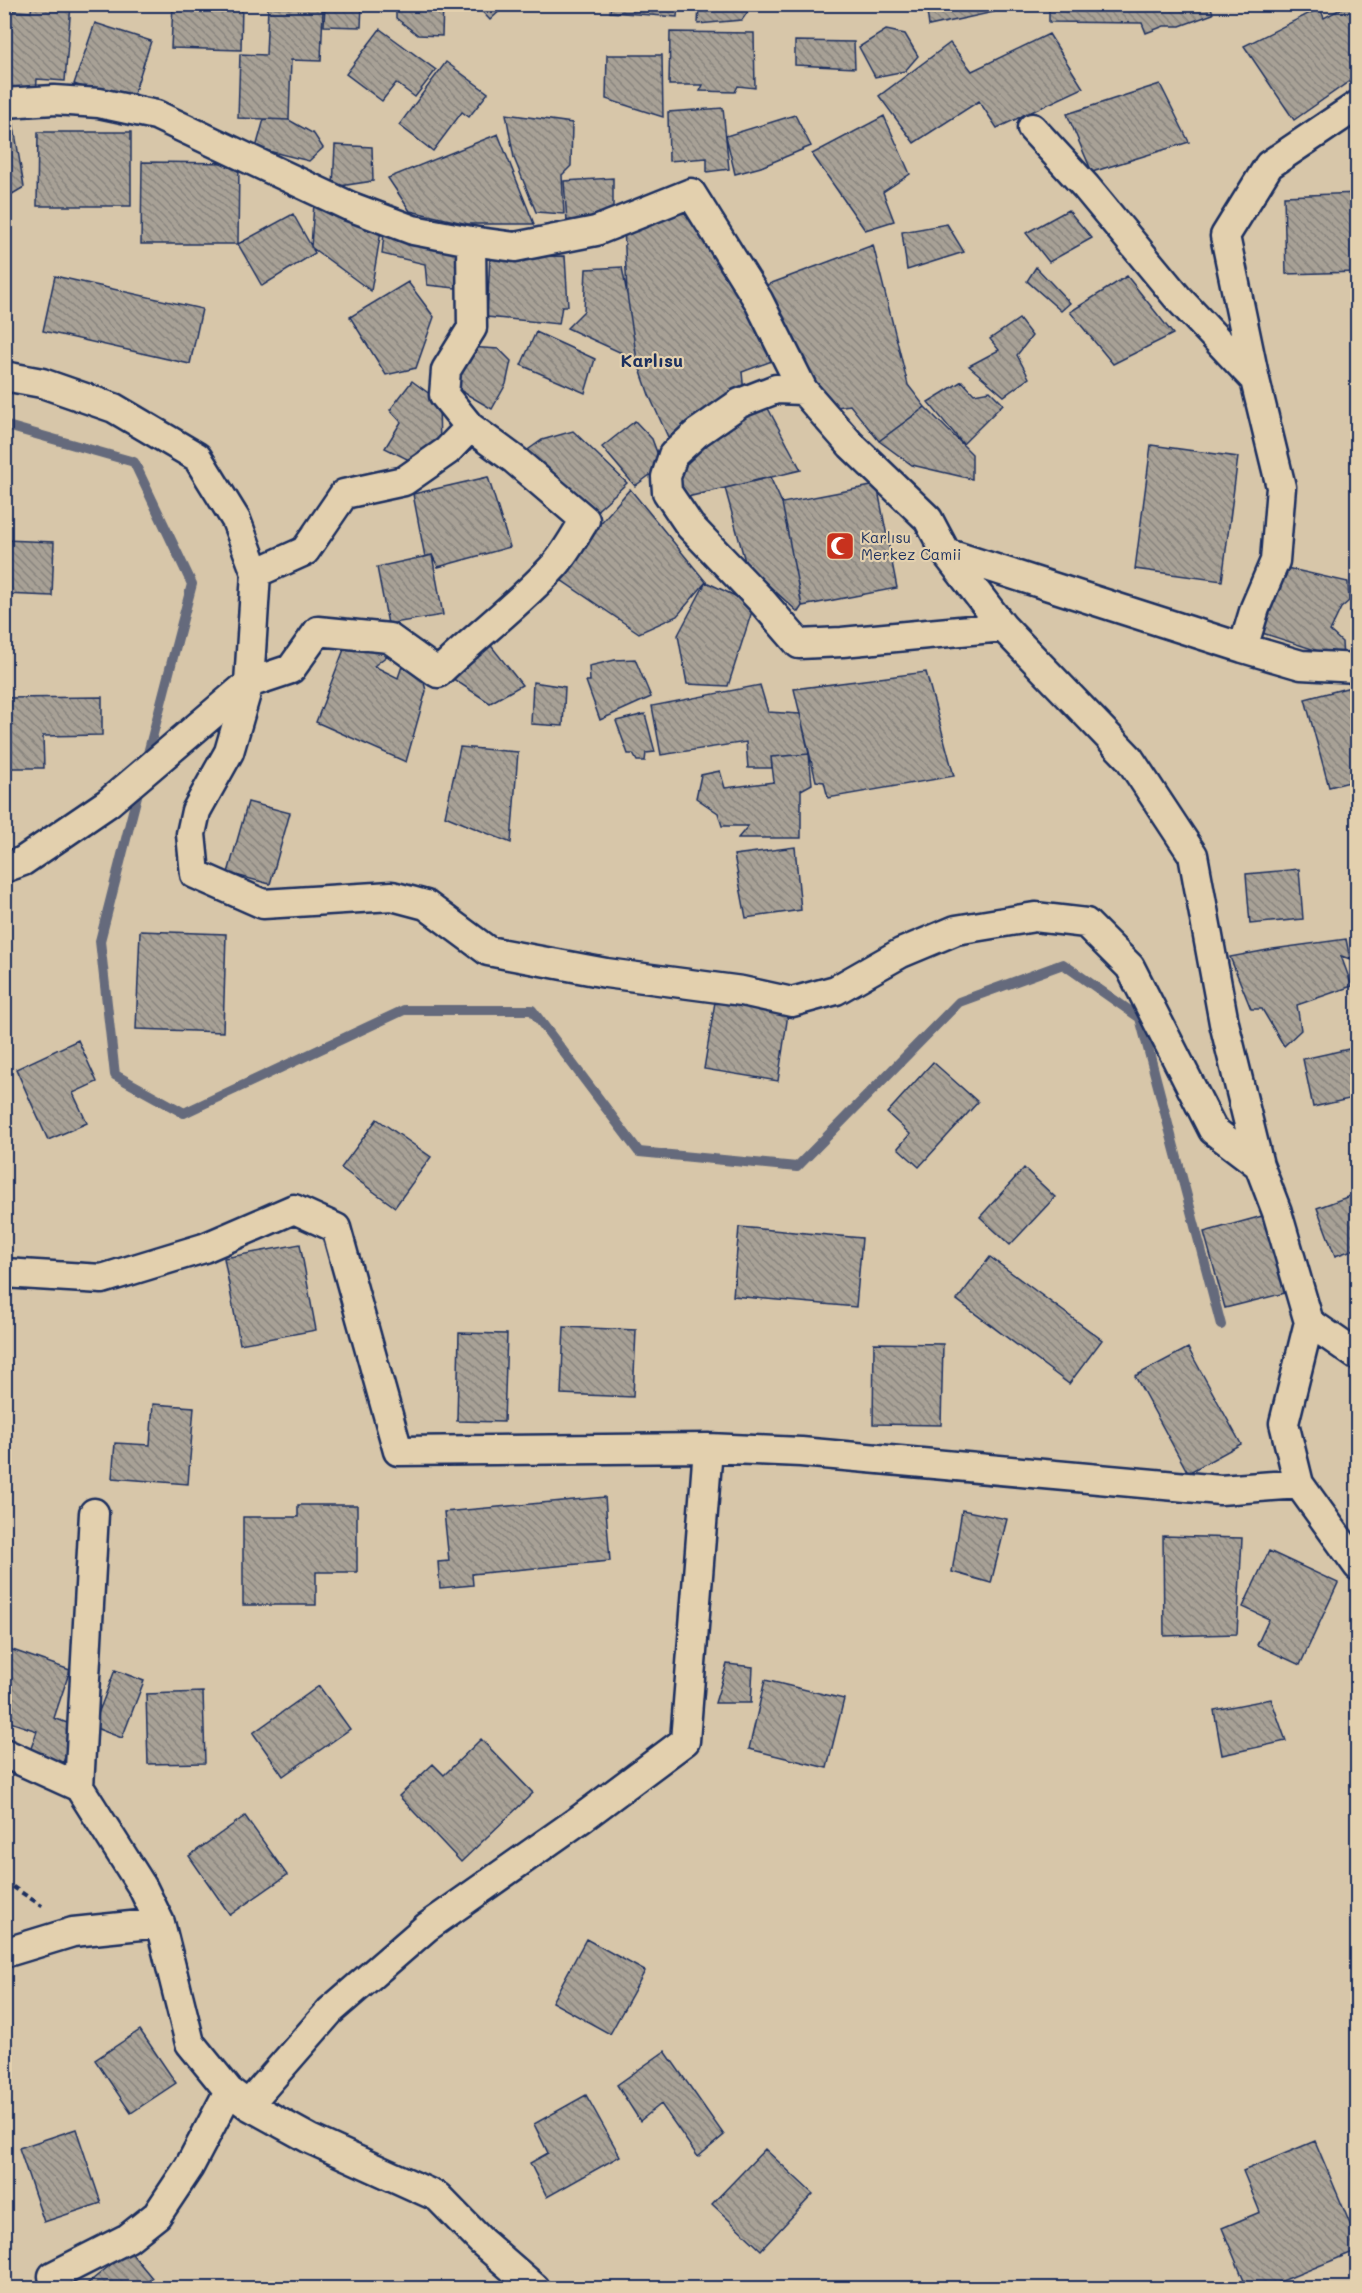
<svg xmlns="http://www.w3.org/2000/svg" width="1362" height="2293" viewBox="0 0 1362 2293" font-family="Mali,sans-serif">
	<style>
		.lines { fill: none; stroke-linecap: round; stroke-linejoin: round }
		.stream { stroke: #656b7c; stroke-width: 10 }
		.building { fill: url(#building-back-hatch); stroke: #1b2f5e; stroke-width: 1.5 }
		.minor-casing { stroke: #1b2f5e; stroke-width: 33 }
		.path { stroke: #1b2f5e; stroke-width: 4; stroke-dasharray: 6 4.5; stroke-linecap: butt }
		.minor { stroke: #e3d0ae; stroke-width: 28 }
		.labels { text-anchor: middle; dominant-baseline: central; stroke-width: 4.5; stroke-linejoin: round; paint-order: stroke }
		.poi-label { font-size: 15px; fill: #1b2f5e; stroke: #e3d0ae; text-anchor: start }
		.quarter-label { font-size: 18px; font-weight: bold; fill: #1b2f5e; stroke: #e3d0ae }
	</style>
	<defs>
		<pattern id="building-back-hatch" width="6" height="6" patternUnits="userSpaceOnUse" patternTransform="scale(1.5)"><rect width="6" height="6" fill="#a8a196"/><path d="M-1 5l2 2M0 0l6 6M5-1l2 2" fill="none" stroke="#88847e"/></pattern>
	</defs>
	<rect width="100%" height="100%" fill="#d7c6a9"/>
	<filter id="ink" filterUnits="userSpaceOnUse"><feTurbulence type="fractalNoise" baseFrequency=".0167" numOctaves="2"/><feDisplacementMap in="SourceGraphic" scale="12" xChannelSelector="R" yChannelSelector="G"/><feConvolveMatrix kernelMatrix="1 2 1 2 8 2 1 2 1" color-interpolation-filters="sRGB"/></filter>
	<g filter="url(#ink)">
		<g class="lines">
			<!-- stream -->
			<path class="stream" d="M4,425l130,37 58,122 -46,177
				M140,784l-40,157 15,134 69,38 220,-103h128l107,142 158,15 162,-165 104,-38 77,54 81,307"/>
		</g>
		<!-- building -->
		<path class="building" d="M32,4h39l-6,77 -28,-2 -1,17 -32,-3v-83l27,2z
			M173,4h69l-1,46 -70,-2z
			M325,4h37l-1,23 -37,-1z
			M396,4h47l-1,32 -24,-1 -22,-17z
			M475,4h32l-17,16z
			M611,4h67l-1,13 -67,-5z
			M699,4h54l-11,16 -44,4z
			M926,4h68v8l-65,14z
			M1049,4h161l3,10 -33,12h-16l-18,7 -4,-10 -93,-1z
			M1350,4h8v71l-64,45 -50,-74 76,-38 4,10z
			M268,7l55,2 -2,52 -30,-1 -2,60 -51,-2 2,-64 26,1z
			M95,23l56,18 -20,62 -57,-19z
			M380,29l56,41 -21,27 -19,-14 -14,18 -36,-27z
			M886,30l19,4 13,22 -13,15 -30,6 -16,-30z
			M670,32l84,1 1,55 -17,-2 -3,6 -35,-1 3,-6h-34z
			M1049,34l34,54 -86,40 -18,-27 -65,42 -35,-47 71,-53 22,28z
			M795,41l59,1 1,26 -60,-3z
			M607,55h55l1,62 -57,-18z
			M446,62l42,31 -19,24 -7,-5 -29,39 -34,-26z
			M1160,84l29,58 -97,30 -25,-58z
			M723,108l6,61 -22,3v-14l-38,3 -1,-49z
			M506,114l66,9 -1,43 -9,9 2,39 -28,-2 -22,-54z
			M4,115h8l12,72 -20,12z
			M795,115l16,31 -50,21 -26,7 -9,-38z
			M884,116l26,58 -27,18 11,29 -29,9 -53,-76z
			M264,119l25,1 25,14 9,14 -14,13 -53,-13z
			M38,132h93v74h-94z
			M498,134l36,90h-66l-58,-13 -22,-33z
			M335,145l37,2 1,34 -40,6z
			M142,162l97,1 -1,81h-97z
			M613,178v38l-46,5 -3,-40z
			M1358,193v79l-72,2 -2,-78z
			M314,203l68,22 -11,66 -60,-44z
			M688,203l92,155 -38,14 2,21 -76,44 -19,-42 -12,-35 -10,-66 -3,-68z
			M1068,210l24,28 -43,24 -23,-29z
			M293,214l22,39 -53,33 -24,-42z
			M947,224l17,28 -57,18 -5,-38z
			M384,233l80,13 1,43 -38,-4 -2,-21 -43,-10z
			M873,245l35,140 17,22 -46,34 -29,-36 -20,3 -74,-119z
			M565,256l3,50h-6l-3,18 -72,-7 3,-60z
			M622,267l5,27 10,66 -70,-32 17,-17 2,-42z
			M1036,267l34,36 -9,8 -34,-30z
			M55,276l147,33 -12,55 -147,-33z
			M1127,276l46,58 -60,30 -43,-52z
			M408,282l26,35 -18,51 -30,7 -36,-58z
			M1019,319l13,17 -15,19 12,23 -25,18 -35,-30 30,-16 -9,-11z
			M536,332l59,27 -10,34 -64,-28z
			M468,347l31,2 12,12 -5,23 -14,25 -36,-21 3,-21z
			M412,381l27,20 1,48 -23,15 -32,-16 16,-26 -11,-12z
			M962,381l12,13 16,-3 13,13 -40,40 -35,-42z
			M763,399l38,71 -118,28 -10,-32z
			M925,407l47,47v25l-60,-14 -33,-24z
			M635,421l17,18 10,27 -27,20 -33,-39z
			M573,431l54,52 -37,34 -68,-63 20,-14z
			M1151,445l87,12 -16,124 -87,-12z
			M488,477l22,70 -72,20 -6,-12 -7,2 -12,-63z
			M770,477l12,26 20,103 -4,6 -52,-47 -21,-77z
			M877,485l20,103 -95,18 -20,-103z
			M630,489l76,93 -29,34 -38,17 -84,-57z
			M4,540l50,2 -2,54 -48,-2z
			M432,555l11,60 -55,9 -11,-57z
			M1278,566l70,16 1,19 -8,7 -11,23 12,11 1,17 -90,-29z
			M706,582l48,23 -26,81 -41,-2 -9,-49z
			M481,633l41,52 -32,18 -49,-32z
			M348,639l45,12 -19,15 24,12 6,-18 18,13 4,18 -20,71 -90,-40z
			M635,659l16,38 -51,23 -14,-39h4l-1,-15 26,-6z
			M926,672l28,104 -126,22 -4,-16 -8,-1 -22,-92z
			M533,682l32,5 -2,39 -32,-2z
			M760,685l8,27 32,2 9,40 -38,3 1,11h-24l-2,-26 -85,13 -9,-49z
			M1358,685v95l-29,7 -24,-88z
			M102,697v38l-59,1 1,32h-40v-70z
			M645,714l10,38 -9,1 -1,8h-8l-4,-7h-5l-12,-33z
			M460,747l58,5 -7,91 -66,-27z
			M809,754l3,30 -11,6v48h-63l10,-12h-26l-4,-13 -22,-15 5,-23 19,-4 5,17 49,-6 -3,-25z
			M248,802l42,11 -20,71 -42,-11z
			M795,847l6,63 -55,8 -12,-63z
			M1299,869l4,50 -53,5 -4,-50z
			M140,931l86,3 -3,98 -87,-3z
			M1346,939l4,20 -9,-3 11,30 -55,19 4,25 -17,16 -22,-37h-11l-21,-52 43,-8z
			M715,1002l73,12 -10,67 -74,-12z
			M78,1040l19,42 -24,11 14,30 -39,17 -32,-71z
			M1358,1047v50l-45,10 -10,-48z
			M933,1062l45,40 -59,65 -21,-19 12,-14 -23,-21z
			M377,1119l54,38 -36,50 -54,-39z
			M1024,1168l31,29 -45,48 -30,-28z
			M1358,1193v55l-23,8 -18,-48z
			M1277,1212l20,78 -72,18 -21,-76z
			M739,1227l123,11 -6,69 -123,-11z
			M300,1244l16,86 -76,14 -16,-86z
			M990,1257l112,83 -33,44 -112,-84z
			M564,1327l72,3 -3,67 -72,-3z
			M459,1333l48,1 -3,88 -47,-1z
			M874,1343l69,1 -2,81 -68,-1z
			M1188,1348l53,96 -53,29 -53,-97z
			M153,1404l41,3 -6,77 -76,-6 3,-35 35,2z
			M605,1497l5,64 -138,13 1,11 -33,3 -2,-26 11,-1 -5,-49z
			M298,1505h59v67h-41v33h-73v-88h55z
			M962,1510l45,9 -16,64 -39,-11z
			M1163,1536l79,2 -5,96 -73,2z
			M1269,1551l69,32 -38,82 -43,-20 12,-26 -26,-12z
			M4,1647l66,23 -16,48 21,8 -12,37 -33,-12 7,-20 -33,-11z
			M727,1664l26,3 -2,36h-36z
			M115,1670l29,11 -22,57 -29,-11z
			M765,1680l79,19 -17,69 -78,-19z
			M319,1686l31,43 -67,47 -30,-43z
			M203,1692l2,71 -57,1 -2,-70z
			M1271,1699l15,42 -64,14 -8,-45z
			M481,1739l52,54 -72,69 -62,-66 34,-32 11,11z
			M245,1816l42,59 -57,40 -41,-59z
			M586,1939l59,32 -35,63 -58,-32z
			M140,2030l36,53 -45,30 -36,-53z
			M665,2051l59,84 -26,22 -37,-53 -21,17 -23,-36z
			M586,2095l34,61 -73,41 -17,-34 18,-10 -14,-29z
			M76,2129l25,74 -57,19 -25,-74z
			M1315,2141l43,102v7l-93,38h-18l-25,-60 38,-16 -17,-41z
			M765,2149l48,45 -52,56 -49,-46z
			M1358,2172v27l-6,-26z
			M129,2250l23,28 -12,10h-58z"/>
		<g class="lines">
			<!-- minor casing -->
			<g class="minor-casing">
				<path id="minor" d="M4,103l50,-3 45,3 57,12 193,91 64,24 58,11 44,6 81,-16 95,-38 67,107 45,90
					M1032,128l54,59 91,110 78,83
					M4,376l38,7 72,25 83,49 39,63 20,53 -7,110 -20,69 -33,59 -5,23 4,40 68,30 129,-8 34,9 62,46 118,22 136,18 50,11 44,-12 65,-37 55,-23 79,-13 51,6 44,44 83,163 46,35
					M946,553l297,95 12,-40 20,-47 6,-74 -26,-107 -30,-144 44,-71 89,-60
					M256,573l49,-22 39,-57 60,-13 43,-30 23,-24
					M1003,627l-161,15 -43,2 -39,-45 -70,-73 -23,-34 -1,-15 7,-22 24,-22 43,-30 36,-14 27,1 48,55 77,74 18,34 57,74 126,131 64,97 31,168 35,142 18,47 32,110 -25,101 15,61 59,82
					M1243,648l58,17 57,3
					M4,868l19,-7 85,-58 141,-120 42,-14 27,-38 71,7 49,35c38,-37 80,-68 116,-107 12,-13 21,-31 31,-46l-70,-60 -45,-33 -26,-32 2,-25 26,-42 -1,-87
					M4,1273l98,6 102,-31 90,-39 42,19 62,223 310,-3 93,4 419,38 79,-6
					M1309,1322l49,34
					M4,1753l75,34 64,101 17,35 30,120 39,48 19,14 62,34 128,58 43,44 54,47
					M79,1787l15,-274
					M4,1953l69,-21 87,-9
					M248,2105l82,-94 97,-84 155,-109 103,-77 23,-293
					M53,2276l75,-38 29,-23 32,-48 40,-76"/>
			</g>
			<!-- path -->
			<path class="path" d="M4,1881l38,25"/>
			<!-- minor -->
			<use href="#minor" class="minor"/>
		</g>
	</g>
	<!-- icons -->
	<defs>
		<g id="mosque-square" transform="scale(1.5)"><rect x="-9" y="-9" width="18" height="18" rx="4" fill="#c8321e" stroke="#e3d0ae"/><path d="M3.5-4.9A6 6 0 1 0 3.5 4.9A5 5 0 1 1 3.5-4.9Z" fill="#fff"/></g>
	</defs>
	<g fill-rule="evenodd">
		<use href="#mosque-square" x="840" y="546"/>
	</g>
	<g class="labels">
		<!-- poi labels -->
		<g class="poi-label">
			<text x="861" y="537">Karlısu<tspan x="861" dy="17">Merkez Camii</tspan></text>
		</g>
		<!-- quarter labels -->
		<g class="quarter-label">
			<text x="652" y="360">Karlısu</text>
		</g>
	</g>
	<!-- margin -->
	<rect width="1362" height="2293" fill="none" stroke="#e3d0ae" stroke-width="24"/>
	<rect x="12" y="12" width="1338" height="2269" fill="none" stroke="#1b2f5e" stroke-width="2" filter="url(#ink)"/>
</svg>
